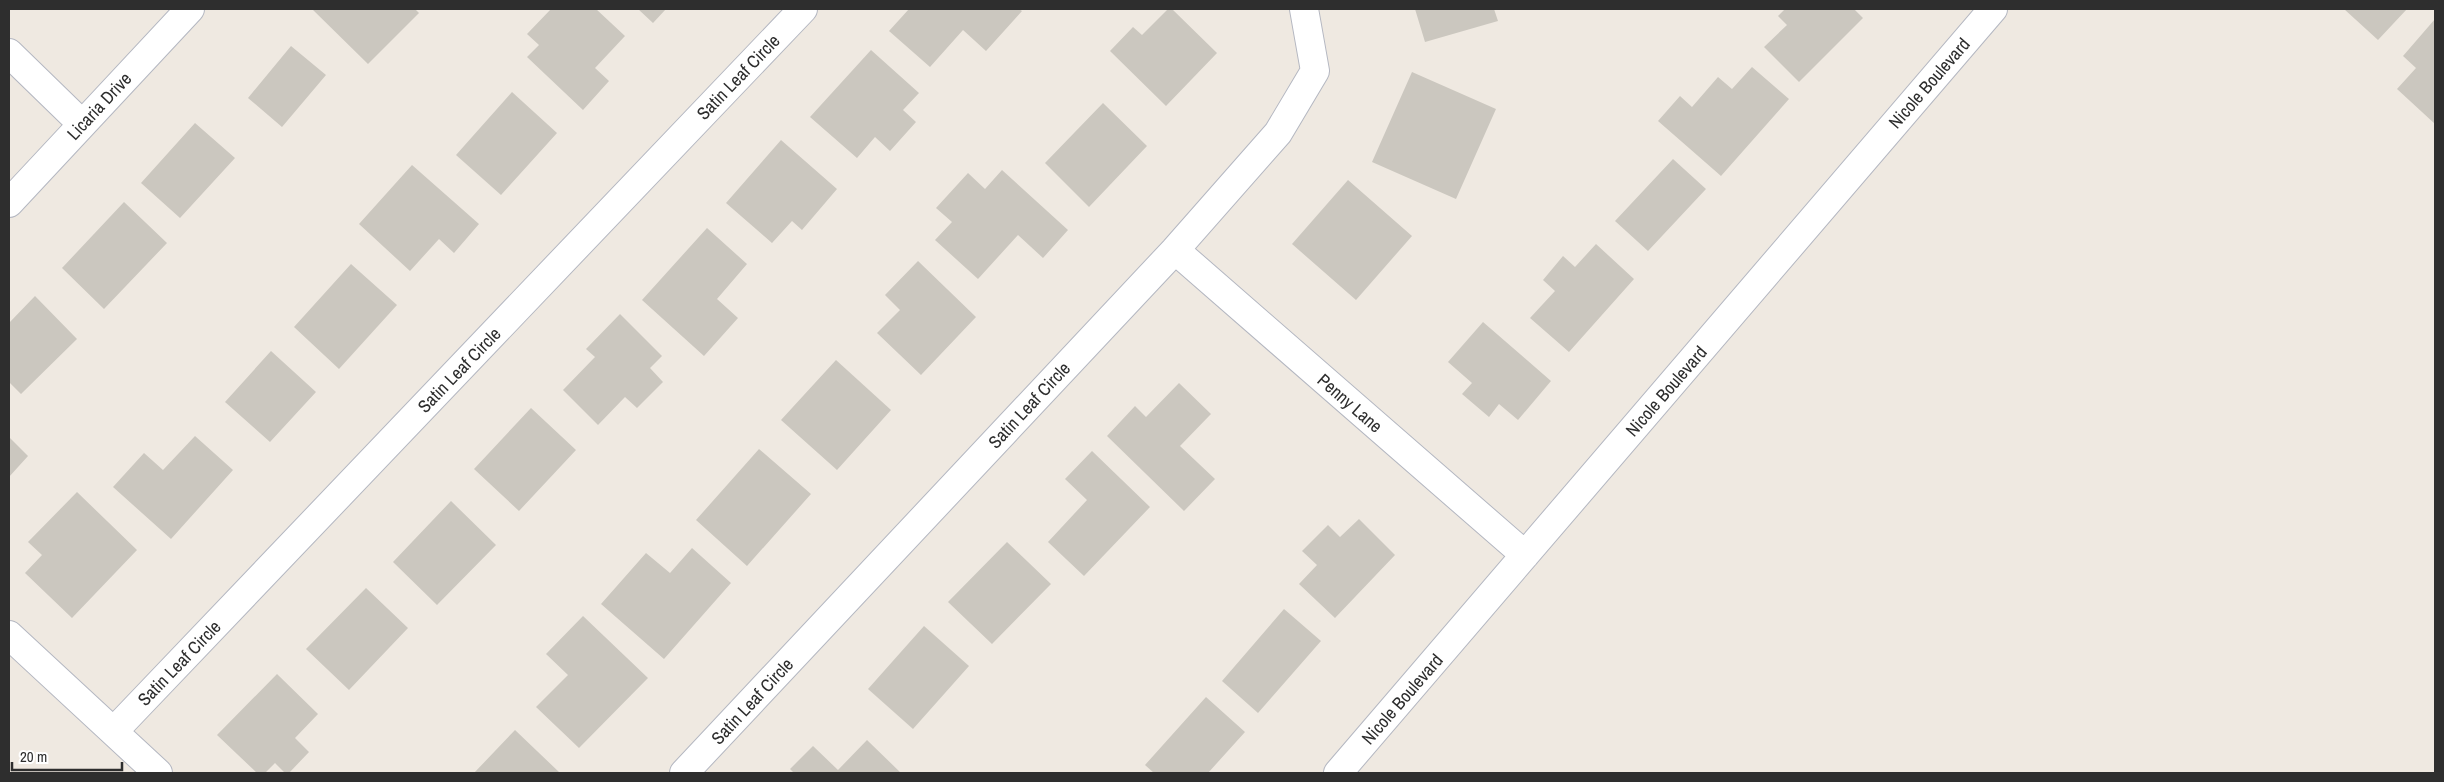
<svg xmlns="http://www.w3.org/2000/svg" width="2444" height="782" viewBox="0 0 2444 782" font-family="'Archivo Narrow',sans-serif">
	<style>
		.building { fill: #cbc7bf }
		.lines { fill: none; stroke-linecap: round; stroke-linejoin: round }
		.street-casing { stroke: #b4b7c1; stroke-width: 30 }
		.street { stroke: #fff; stroke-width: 28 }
		.labels { text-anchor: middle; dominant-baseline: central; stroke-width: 4; stroke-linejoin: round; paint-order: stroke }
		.street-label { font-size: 18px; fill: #2e2e2e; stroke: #fff }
	</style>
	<rect width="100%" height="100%" fill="#efe9e1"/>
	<!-- building -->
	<path class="building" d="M312,9h103l4,4 -51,51z
		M551,9h45l29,27 -30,32 14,13 -26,29 -56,-53 12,-12 -12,-11z
		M638,9h28l-13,14z
		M909,9h110l3,2 -36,40 -23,-21 -33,37 -41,-36z
		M1168,9h4l45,44 -51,53 -56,-55 23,-24 9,8z
		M1415,9h79l4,12 -73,21z
		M1785,9h69l9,9 -64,64 -35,-35 23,-22 -9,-9z
		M2344,9h63l-29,31z
		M2435,19v105l-38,-35 19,-21 -13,-12z
		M291,46l35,29 -44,52 -34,-29z
		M871,50l48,43 -16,17 13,12 -26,29 -15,-14 -18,21 -47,-41z
		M1752,67l37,32 -68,77 -63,-55 22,-25 12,11 26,-30 14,12z
		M1412,72l84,37 -40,90 -84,-37z
		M512,92l45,41 -56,62 -45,-40z
		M1103,103l44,43 -58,61 -44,-44z
		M195,123l40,35 -55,60 -39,-35z
		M781,140l56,49 -35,41 -10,-9 -20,22 -46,-40z
		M1673,159l33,30 -58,62 -33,-30z
		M412,165l67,59 -25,29 -15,-14 -29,32 -51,-47z
		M1002,170l66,60 -25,28 -25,-23 -40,44 -43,-39 17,-18 -16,-14 32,-35 17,16z
		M1348,180l64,56 -56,64 -64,-56z
		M124,202l43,41 -63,66 -42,-41z
		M707,228l40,36 -30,35 21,19 -34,38 -62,-56z
		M1596,244l38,35 -65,73 -39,-34 25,-27 -12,-11 20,-24 12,11z
		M918,261l58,56 -55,58 -44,-42 23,-23 -15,-15z
		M351,264l46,41 -58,64 -45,-42z
		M35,296l42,43 -56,55 -12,-12v-59z
		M620,314l42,42 -12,12 13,14 -26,26 -12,-11 -27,28 -35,-35 32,-33 -9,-8z
		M1483,322l68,59 -33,39 -19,-16 -10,13 -27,-23 10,-11 -24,-21z
		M271,351l45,41 -46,50 -45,-40z
		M836,360l55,50 -54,60 -56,-50z
		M1179,383l32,31 -31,32 35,33 -31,32 -77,-75 28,-30 11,11z
		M531,408l45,42 -57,61 -45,-42z
		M195,436l38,34 -62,69 -58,-52 31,-34 19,17z
		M9,437l19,19 -19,21z
		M759,449l52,45 -64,72 -51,-46z
		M1092,451l58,56 -66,69 -36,-34 39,-42 -22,-21z
		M77,492l60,58 -65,68 -47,-45 17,-18 -14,-13z
		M451,501l45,44 -59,60 -44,-43z
		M1359,519l36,36 -60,63 -36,-34 18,-19 -15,-14 26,-26 12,12z
		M1007,542l44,42 -59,60 -44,-42z
		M692,548l39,35 -67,76 -63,-55 45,-51 24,20z
		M366,588l42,40 -59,62 -43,-41z
		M1284,609l37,32 -63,72 -36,-32z
		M583,616l65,62 -69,70 -43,-41 32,-32 -22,-21z
		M924,626l45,40 -56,63 -45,-40z
		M277,674l41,40 -23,24 14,14 -20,21h-4l-10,-10 -10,10h-8l-40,-38z
		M1206,697l39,35 -37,41h-54l-9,-8z
		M515,730l44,42 -1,1h-84z
		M867,740l34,33h-107l-4,-4 23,-23 25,24z"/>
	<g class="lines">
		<!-- street casing -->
		<g class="street-casing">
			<path id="street" d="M9,53l73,71
				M9,203l181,-194
				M1175,250l350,305
				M9,635l149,138
				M114,731l689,-722
				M684,773l491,-523 103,-117 37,-62 -11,-62
				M1338,773l655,-764"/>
		</g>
		<!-- street -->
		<use href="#street" class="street"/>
	</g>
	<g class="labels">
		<!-- street labels -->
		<g class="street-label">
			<text transform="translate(738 77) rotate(-46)">Satin Leaf Circle</text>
			<text transform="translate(1929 83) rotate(-49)">Nicole Boulevard</text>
			<text transform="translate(99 106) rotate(-47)">Licaria Drive</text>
			<text transform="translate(459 370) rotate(-46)">Satin Leaf Circle</text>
			<text transform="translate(1666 391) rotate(-49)">Nicole Boulevard</text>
			<text transform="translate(1350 403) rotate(41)">Penny Lane</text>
			<text transform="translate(1029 405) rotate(-47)">Satin Leaf Circle</text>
			<text transform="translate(179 663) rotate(-46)">Satin Leaf Circle</text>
			<text transform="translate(1402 699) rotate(-49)">Nicole Boulevard</text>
			<text transform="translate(752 701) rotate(-47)">Satin Leaf Circle</text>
		</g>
	</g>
	<!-- border -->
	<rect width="2444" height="782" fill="none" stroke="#2e2e2e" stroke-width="20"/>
	<!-- scale -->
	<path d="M12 762v8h110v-8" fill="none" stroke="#2e2e2e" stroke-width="2.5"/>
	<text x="20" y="762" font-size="15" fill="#2e2e2e" stroke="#ffffff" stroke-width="4" paint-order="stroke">20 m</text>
</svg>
